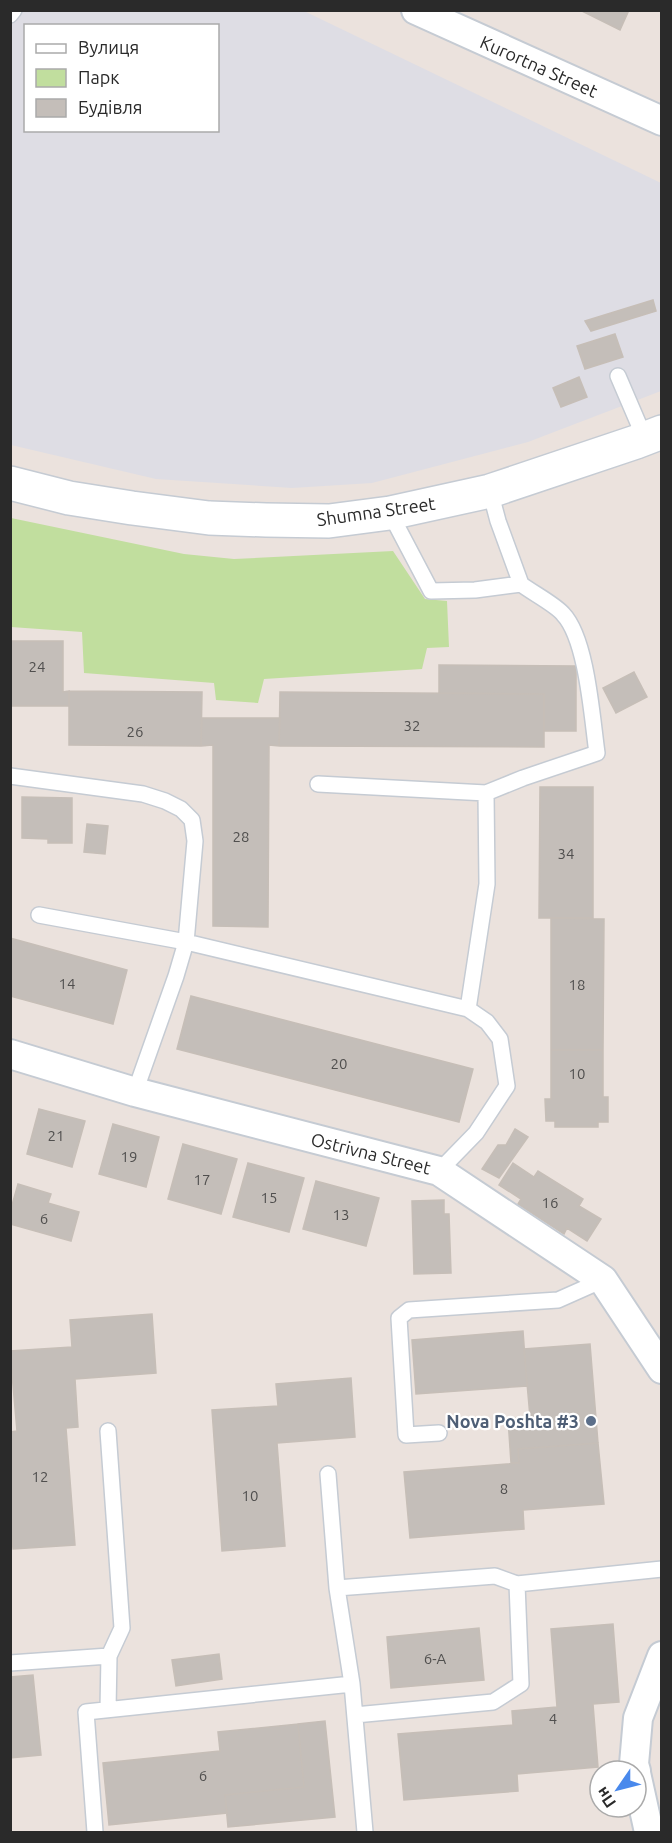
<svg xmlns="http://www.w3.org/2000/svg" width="672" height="1843" viewBox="0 0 672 1843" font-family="Ubuntu,sans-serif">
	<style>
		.industrial { fill: #dedde4; fill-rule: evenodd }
		.green { fill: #c1de9e }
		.building { fill: #c4beb9; stroke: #c6beb7; stroke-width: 1.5 }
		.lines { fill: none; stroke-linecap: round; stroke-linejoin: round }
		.service-casing { stroke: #c5cbd3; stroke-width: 18 }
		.minor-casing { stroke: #c5cbd3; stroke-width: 32 }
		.secondary-casing { stroke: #c5cbd3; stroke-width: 36 }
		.service { stroke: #fff; stroke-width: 15 }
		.minor { stroke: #fff; stroke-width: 28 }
		.secondary { stroke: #fff; stroke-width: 33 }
		.service-dot { fill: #5c6f8a; stroke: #fff; stroke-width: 2 }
		.labels { text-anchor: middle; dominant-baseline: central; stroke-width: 4.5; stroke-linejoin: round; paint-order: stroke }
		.number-label { font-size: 15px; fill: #504f4e }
		.street-label { font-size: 18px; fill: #2a2a2a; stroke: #fff }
		.service-label { font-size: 18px; font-weight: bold; fill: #4e5e75; stroke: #fff; text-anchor: end }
	</style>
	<rect width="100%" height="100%" fill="#ebe2dd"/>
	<!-- industrial -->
	<path class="industrial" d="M10,11h294l357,172v208l-133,51 -156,41 -80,5 -136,-9 -145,-34zM26,26h192v104h-192z"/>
	<!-- green -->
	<path class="green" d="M11,518l173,36 50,5 159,-8 32,48 22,2 2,46 -22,1 -5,21 -158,10 -6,24 -42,-3 -2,-17 -130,-10 -2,-41 -71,-5z"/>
	<!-- building -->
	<path class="building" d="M580,10h49l-9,20z
		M653,300l3,11 -65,20 -6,-10z
		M615,334l8,23 -38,12 -8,-23z
		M579,377l8,20 -26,10 -8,-19z
		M10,641h53v51l6,-1v15h-59z
		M439,665l137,1v65h-32v-37l-105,-1z
		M634,672l13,25 -31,16 -13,-25z
		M69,691l133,1 -1,54 -132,-1z
		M280,692l264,2v53l-265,-1z
		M202,718h78l-1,28 -10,-1 -1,182 -55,-1v-181l-12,1z
		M540,787h53v131h-54z
		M22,797l50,1v45h-24v-4l-26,-1z
		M87,824l21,2 -3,28 -21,-2z
		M551,918l53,1 -1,131h-52z
		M10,938l117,32 -14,54 -103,-28z
		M191,996l282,73 -14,53 -282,-73z
		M551,1050h52v47h5v25h-10v5h-43v-6h-9l-1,-22h6z
		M39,1109l46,12 -13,46 -45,-13z
		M113,1124l46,13 -13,50 -47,-13z
		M515,1129l13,8 -29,41 -17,-9 16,-24h8z
		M183,1144l54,15 -16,55 -53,-15z
		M248,1163l56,15 -15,54 -56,-15z
		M513,1163l21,14 4,-6 45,28 -4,7 22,13 -14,22 -20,-13 -3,6 -46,-30 3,-5 -22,-14z
		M316,1181l63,17 -13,48 -63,-17z
		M18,1184l33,10 -3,9 31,9 -8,29 -61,-17v-12z
		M444,1200v14h5l2,59 -37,1 -2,-73z
		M152,1314l4,59 -81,6 3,48 -12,1 9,117 -62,4 -3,-29v-88l7,-1 -7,-80 62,-4 -2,-27z
		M523,1331l4,55 -111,8 -4,-54z
		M590,1344l8,99 -80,6 1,14h-8l-3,-44 22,-2 -6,-68z
		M351,1378l4,59 -78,6 8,103 -63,5 -10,-141 66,-4 -2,-22z
		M598,1443l6,61 -81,6 1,19 -114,9 -6,-66 115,-9 -1,-14z
		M613,1624l6,78 -26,2 5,63 -81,7 1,17 -114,9 -6,-66 115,-9 -1,-14 45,-4 -6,-78z
		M479,1628l5,52 -93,8 -4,-51z
		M219,1654l3,25 -46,7 -4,-26z
		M33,1675l8,80 -31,3v-81z
		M325,1721l10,96 -107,10 -3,-32 79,-8 -6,-63z
		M298,1724l6,63 -79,8 2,18 -118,12 -6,-62 117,-12 -2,-19z"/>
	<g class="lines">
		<!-- service casing -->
		<g class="service-casing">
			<path id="service" d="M10,15l4,-5
				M618,376l27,63
				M390,513l41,78 44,-1 46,-6 -23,-63 -8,-30
				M10,776l133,18 22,7 16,8 11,11 3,21 -9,101 -10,34 -41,116
				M318,784l168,9 37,-15 74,-25c-5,-35 -10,-114 -34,-139 -7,-9 -32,-22 -42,-30
				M39,915l147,27 282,67 19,13 13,17 7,47 -31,47 -37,38
				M468,1009l19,-125 -1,-91
				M108,1431l14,197 -13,28 -1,53
				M439,1433l-33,2 -7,-117 10,-8 149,-10 45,-20
				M328,1474l9,114 15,96 13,148
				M337,1588l158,-12 22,8 145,-15
				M10,1663l99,-7
				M355,1715l138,-13 28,-18 -4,-100
				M95,1832l-9,-120 266,-28"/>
		</g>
		<!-- minor casing -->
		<g class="minor-casing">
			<path id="minor" d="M416,10l246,111
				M10,1054l125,38 304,79 164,109 59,89
				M636,1771l-2,-7 4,-46 24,-62
				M636,1773l13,59"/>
		</g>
		<!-- secondary casing -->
		<g class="secondary-casing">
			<path id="secondary" d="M10,483l59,15 63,10 77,10 57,2 63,1 61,-8 100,-22 146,-49 26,-10"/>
		</g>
		<!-- service -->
		<use href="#service" class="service"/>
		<!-- minor -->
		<use href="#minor" class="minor"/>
		<!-- secondary -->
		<use href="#secondary" class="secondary"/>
	</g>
	<!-- markers -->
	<circle class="service-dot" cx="591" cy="1421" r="6"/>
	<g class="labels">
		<!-- number labels -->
		<g class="number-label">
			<text x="37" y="666">24</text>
			<text x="412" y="725">32</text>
			<text x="135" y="731">26</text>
			<text x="241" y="836">28</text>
			<text x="566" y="853">34</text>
			<text x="67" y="983">14</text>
			<text x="577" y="984">18</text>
			<text x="339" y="1063">20</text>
			<text x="577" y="1073">10</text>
			<text x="56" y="1135">21</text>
			<text x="129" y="1156">19</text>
			<text x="202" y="1179">17</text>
			<text x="269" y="1197">15</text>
			<text x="550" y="1202">16</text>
			<text x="341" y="1214">13</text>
			<text x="44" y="1218">6</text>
			<text x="40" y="1476">12</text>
			<text x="504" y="1488">8</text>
			<text x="250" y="1495">10</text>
			<text x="435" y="1658">6-А</text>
			<text x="553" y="1718">4</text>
			<text x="203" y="1775">6</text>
		</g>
		<!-- street labels -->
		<g class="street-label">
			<text transform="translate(539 66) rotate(24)">Kurortna Street</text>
			<text transform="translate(376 511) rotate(-8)">Shumna Street</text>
			<text transform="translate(371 1153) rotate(14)">Ostrivna Street</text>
		</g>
		<!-- service labels -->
		<g class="service-label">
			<text x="579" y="1421">Nova Poshta #3</text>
		</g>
	</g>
	<!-- border -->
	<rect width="672" height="1843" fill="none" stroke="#2a2a2a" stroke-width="24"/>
	<!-- legend -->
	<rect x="24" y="24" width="195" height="108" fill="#ffffff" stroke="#aaaaaa" stroke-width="1.5"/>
	<rect x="36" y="44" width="30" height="9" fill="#ffffff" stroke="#aaaaaa" stroke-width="1.5"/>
	<text x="78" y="54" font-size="18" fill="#2a2a2a">Вулиця</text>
	<rect x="36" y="69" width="30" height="18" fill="#c1de9e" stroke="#aaaaaa" stroke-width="1.5"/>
	<text x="78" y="84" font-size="18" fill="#2a2a2a">Парк</text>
	<rect x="36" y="99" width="30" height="18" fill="#c4beb9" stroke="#aaaaaa" stroke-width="1.5"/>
	<text x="78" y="114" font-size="18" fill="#2a2a2a">Будівля</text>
	<!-- north arrow -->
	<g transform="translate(618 1789) rotate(235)"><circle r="28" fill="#ffffff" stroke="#aaaaaa" stroke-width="1.5"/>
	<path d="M0-4.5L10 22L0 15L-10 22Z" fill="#4989ec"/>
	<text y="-9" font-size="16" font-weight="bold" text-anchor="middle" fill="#2a2a2a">Пн</text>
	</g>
</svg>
